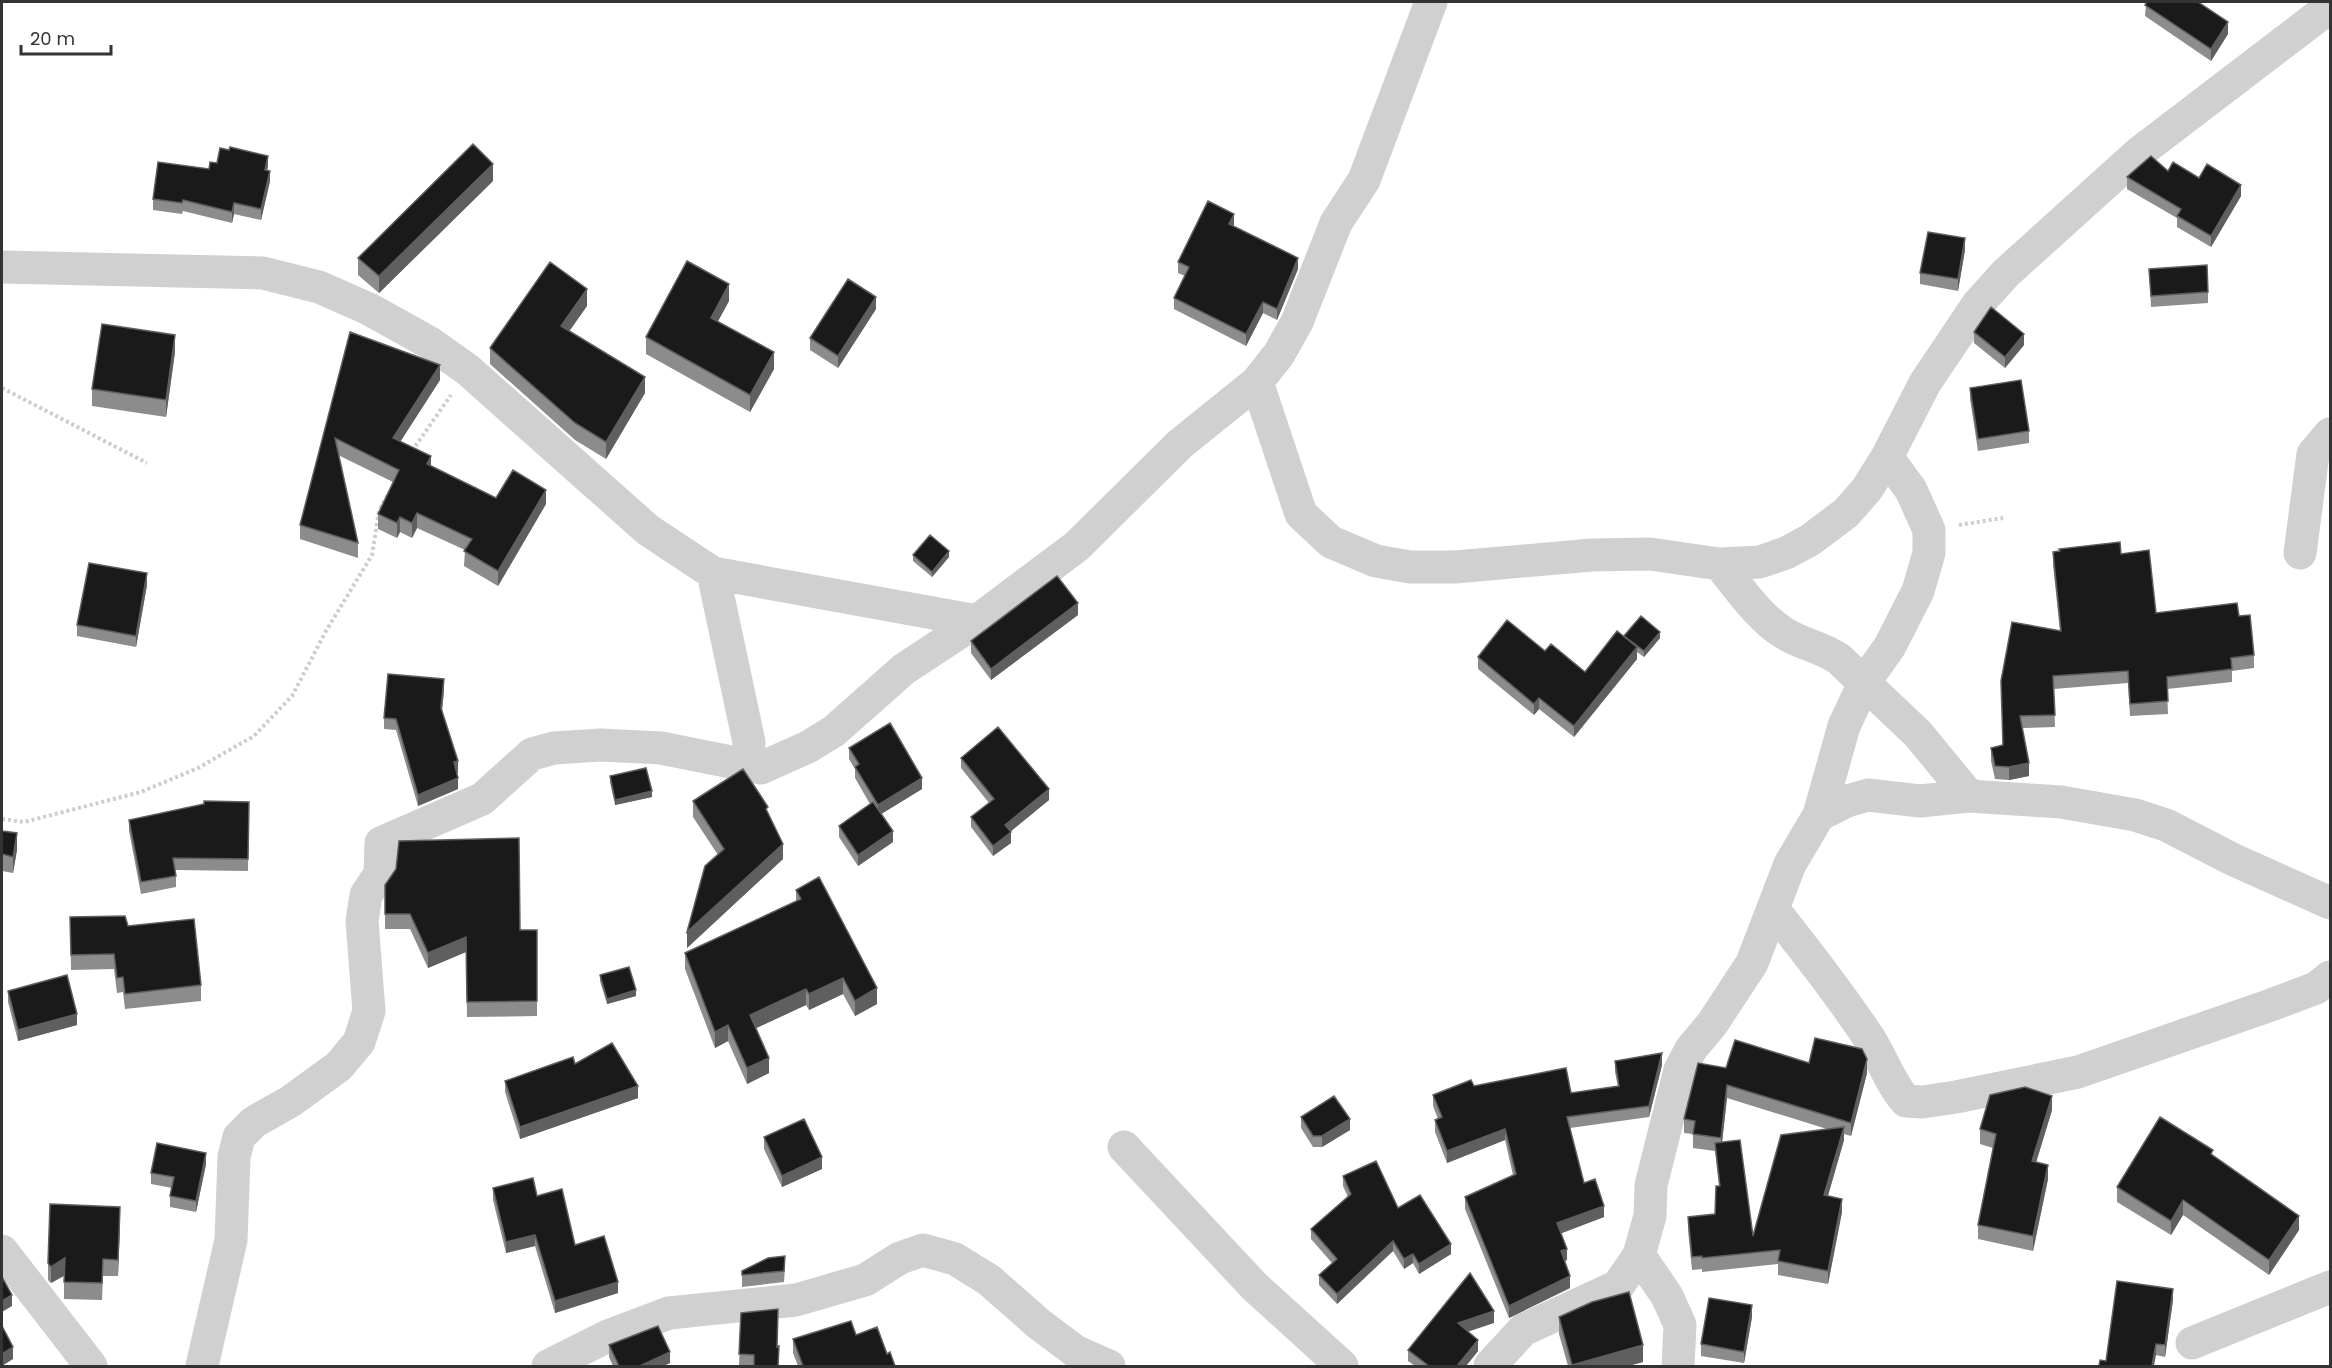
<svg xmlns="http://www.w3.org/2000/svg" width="2332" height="1368" viewBox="0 0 2332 1368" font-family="Poppins,sans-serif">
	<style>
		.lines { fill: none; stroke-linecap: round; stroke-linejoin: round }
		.path { stroke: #cdcdcd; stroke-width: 4; stroke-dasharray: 3 3; stroke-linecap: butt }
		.street { stroke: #d0d0d0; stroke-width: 33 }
		.wall { fill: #8c8c8c; fill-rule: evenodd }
		.shaded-wall { fill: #5f5f5f }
		.building { fill: #1a1a1a; stroke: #5f5f5f; stroke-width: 1.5 }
	</style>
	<rect width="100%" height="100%" fill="#fff"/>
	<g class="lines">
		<!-- path -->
		<path class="path" d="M2,388l145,75
			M412,451l39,-56
			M1959,525l44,-7
			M2,819l22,3 117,-30 57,-24 56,-32 38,-40 34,-65 46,-76 7,-44 9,-17"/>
		<!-- street -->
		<path class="street" d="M2,267l261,6 56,14 50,22 61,34 38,27 180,160 65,43 264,48
			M1257,382l44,132 30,28 45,19 34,6h45l137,-12 58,-1 69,10 41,-2 26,-9 24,-13 36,-27 21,-24 20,-32 38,-74 53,-79 28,-31 134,-121 190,-145
			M2300,553l13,-99 17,-20
			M1719,564c19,22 39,53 65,69 17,11 38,14 55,26l79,75 51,62
			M713,573l36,169 -1,23
			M1819,815l28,-14 21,-6 52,6 49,-5 92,6 74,13 31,10 68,35 96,43
			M1773,909c33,42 66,84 96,129 13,20 21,45 37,63l16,1 34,-5 122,-25 193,-67 45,-17 14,-11
			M1124,1147l130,139 88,80
			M2,1251l89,115
			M1639,1255l28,41 13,29 -2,41
			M2192,1343l138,-56
			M202,1366l29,-126 3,-83 5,-20 15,-15 37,-21 48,-35 20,-24 10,-31 -7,-90 4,-26 14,-21 1,-31 101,-44 50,-45 22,-6 46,-3 61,3 100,20 47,-21 26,-16 70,-62 73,-48 100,-75 103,-102 77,-62 22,-28 18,-32 39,-99 28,-43 67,-178
			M548,1366l60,-30 61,-23 127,-13 69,-20 35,-22 23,-8 32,9 34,21 50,44 36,27 34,15
			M1490,1366l33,-36 95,-44 21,-31 11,-39 1,-31 29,-115 11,-21 21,-25 40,-61 38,-99 29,-49 25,-89 20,-43 26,-37 28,-55 11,-38v-23l-18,-40 -24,-33"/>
	</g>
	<!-- wall -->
	<path class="wall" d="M2143,2h55l30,32 -17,27 -66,-45 1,-12z
		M217,163l51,3 -1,4 3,11 -9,39 -27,-6 -2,9 -49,-12 -1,3 -29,-4v-11l56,-30z
		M2168,171l31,7 42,18 -30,51 -34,-20v-9l-50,-29v-12z
		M493,181l-114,112 -21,-18v-17z
		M1233,226l65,43 -21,51 -14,-7 -17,33 -72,-37v-11l11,-22 -7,-3v-11z
		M1965,250l-7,41 -38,-7v-11z
		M2149,269l59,23v11l-57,4z
		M729,301l-11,20 56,48 -24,43 -104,-58v-17z
		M587,306l-18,25 76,62 -39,66 -31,-19 -85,-76v-16z
		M876,309l-38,59 -28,-18v-12z
		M350,332l90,48 -40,62 31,24 65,32 50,6 -48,82 -34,-20 1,-16 -48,-22 -5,10 -12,-6 -3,6 -19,-9v-15l15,-32 -55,-27 20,88v15l-58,-19v-14z
		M1974,332l50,13 -19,23 -31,-25z
		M175,352l-9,65 -74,-11v-17z
		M1970,388l59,43v12l-51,8 -8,-52z
		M2053,552l68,2 35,59 83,3 15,39v13l-22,3v11l-65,7 1,25 -38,2 -2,-33 -74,6 1,38 -33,1 7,48 -20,4 -14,-1 -4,-18v-13l11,-3 58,-114 -7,-66z
		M913,555l36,2 -17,20 -19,-16z
		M147,585l-11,62 -59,-11v-11z
		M1078,615l-87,65 -20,-27v-12z
		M1624,636l36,2 -16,19 -7,-5v7l-63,78 -35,-28 -5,6 -56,-46v-12l67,-6 40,21 39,-35z
		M444,690l-2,21 16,62h-1l1,16 -40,17 -22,-76 -12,-1v-11z
		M849,748l73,41 -41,25 12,28 -35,24 -19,-29v-11l31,-22 -15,-26v-9l-6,-10z
		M961,758l88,42 -39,32 1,11 -18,13 -22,-29v-10l18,-14 -28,-35z
		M610,776l42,21 -37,8 -5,-23z
		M693,801l75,12 15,46 -96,89 31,-93 -25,-38z
		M249,802l-1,69 -73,-1 1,6v11l-35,7 -12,-63v-11z
		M2,831l15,19 -4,23 -11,-2z
		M385,885l135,45h17v86l-70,1 -1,-65 -38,16 -18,-39h-25z
		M796,890l81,114 -22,12 -12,-22 -34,16 -3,-5 -50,23 13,45 -22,11 -19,-43 -13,7 -30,-79v-16l111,-52z
		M70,917l58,9 73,59v16l-76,8 -2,-17 -6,1 -3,-24 -43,1z
		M600,975l36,21 -29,8 -7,-23z
		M8,991l69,34 -59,16 -10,-39z
		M1615,1061l47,4 -13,52 -79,11 14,55 20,34 -43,16 6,27 -3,1 6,27 -61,30 -44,-109v-12l48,-22 -8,-35 -58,23 -12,-31v-12l3,-1 -5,-13v-11l41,-9 97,7 47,-6 -3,-15z
		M1809,1063l58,10 -16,63 -7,-2v6l-16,56 14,16 -14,72 -50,-9v-11l-76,8v-3l-10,1 -4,-40v-13l27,-3 4,-28 -4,-35 -22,-3v-14l-9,-1v-14l42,-51zM1727,1098l100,31 -74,107 -31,-94z
		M575,1064l63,34 -118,41 -15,-47v-11z
		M2052,1110l-16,52 12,17 -15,72 -55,-12v-14l15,-77 -13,-4v-15z
		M1301,1117l49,13 -28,17h-9l-12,-19z
		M764,1137l58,32 -40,18 -18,-38z
		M2213,1156l86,74 -30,45 -86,-60 -12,20 -54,-33v-15z
		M206,1164l-10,48 -26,-5v-11l2,-8 -21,-4v-11z
		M1343,1176l55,32 53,46 -32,20 -6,-11 -9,6 -11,-18 -56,53 -18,-19v-10l13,-12 -21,-24v-10l37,-32 -5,-11z
		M493,1188l44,8 38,49 43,48 -63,20 -20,-67 -29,7 -13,-53z
		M120,1223l-2,53h-15l-1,24 -38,-1v-23l-13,7 -3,-3v-17z
		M785,1267l-1,15 -42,5v-16z
		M2173,1300l-8,57 -9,-2 -50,6z
		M741,1313l36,34 2,10 -25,9h-15z
		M1559,1317l84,45 -15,4h-60l-9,-32z
		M1752,1317l-8,46 -43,-7v-12z
		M1494,1323l-26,8 10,20 -12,15h-51l-7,-5v-11z
		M856,1335l31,19 8,12h-97l-5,-13v-14z
		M609,1345l61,18 -7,3h-50l-4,-9z"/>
	<!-- shaded-wall -->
	<path class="shaded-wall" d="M2228,22v12l-17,27v-12z
		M268,156v10l-3,14v-10z
		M493,164v17l-114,112v-17z
		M270,171v10l-9,39v-11z
		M2241,185v11l-30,51v-11z
		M234,203v11l-2,9v-11z
		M1234,214v11l-5,10v-11z
		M1965,238v12l-7,41v-12z
		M1298,258v11l-21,51v-11z
		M729,284v17l-18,33v-16z
		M587,289v17l-26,37v-17z
		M876,297v12l-38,59v-12z
		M1263,302v11l-17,33v-12z
		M2024,334v11l-19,23v-11z
		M175,335v17l-9,65v-17z
		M774,352v17l-24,43v-17z
		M440,365v15l-47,73v-15z
		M645,377v16l-39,66v-17z
		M431,456v15l-4,-7z
		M546,490v14l-48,82v-15z
		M417,513v15l-5,10v-15z
		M400,517v15l-3,6v-15z
		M949,551v6l-17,20v-5z
		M147,573v12l-11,62v-11z
		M1078,603v12l-87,65v-11z
		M1660,632v6l-16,19v-6z
		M1637,647v12l-63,78v-11z
		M444,679v11l-3,30v-12z
		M1539,698v11l-5,6v-11z
		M458,761v12l-4,1v-12z
		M2029,763v13l-20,4v-13z
		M458,778v11l-40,17v-11z
		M922,778v11l-44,27v-11z
		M1049,789v11l-44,36v-11z
		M652,791v6l-37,8v-5z
		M893,831v11l-35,24v-11z
		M1011,832v11l-18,13v-10z
		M17,833v17l-4,23v-16z
		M783,844v15l-96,89v-16z
		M466,937v15l-38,16v-15z
		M843,978v16l-34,16v-16z
		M877,988v16l-22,12v-15z
		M806,989v16l-56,26v-16z
		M636,990v6l-29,8v-5z
		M77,1014v11l-59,16v-11z
		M728,1025v16l-13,7v-16z
		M1662,1053v12l-13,52v-11z
		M769,1058v15l-22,11v-16z
		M1867,1059v14l-16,63v-13z
		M1727,1085v13l-6,54v-14z
		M638,1086v12l-118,41v-12z
		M2052,1096v14l-20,66v-15z
		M1350,1119v11l-28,17v-11z
		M1844,1127v13l-20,69v-14z
		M1505,1129v11l-58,23v-12z
		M206,1153v11l-10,48v-11z
		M822,1157v12l-40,18v-11z
		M2048,1165v14l-15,72v-15z
		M1842,1199v13l-14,72v-13z
		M2183,1200v15l-12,20v-14z
		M1604,1206v11l-47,18v-12z
		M120,1207v16l-2,53v-16z
		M2299,1216v14l-30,45v-15z
		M535,1235v11l-29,7v-11z
		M1393,1241v10l-56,53v-10z
		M1451,1244v10l-32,20v-10z
		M1567,1249v11l-6,3v-12z
		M1413,1254v9l-9,6v-10z
		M65,1258v17l-14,8v-16z
		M1570,1276v12l-61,30v-12z
		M618,1282v11l-63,20v-12z
		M2173,1289v11l-8,57v-12z
		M12,1295v11l-10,6v-11z
		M1752,1305v12l-8,46v-11z
		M1494,1311v12l-36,12v-12z
		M1478,1340v11l-12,15h-9z
		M2156,1344v11l-2,11h-2z
		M1643,1345v17l-15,4h-56v-1z
		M13,1347v12l-11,7v-12z
		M670,1352v11l-7,3h-23z"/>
	<!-- building -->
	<path class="building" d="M2147,2h51l30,20 -17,27 -66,-44z
		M473,144l20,20 -114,112 -21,-18z
		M230,147l38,9 -3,14 5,1 -9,38 -27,-6 -2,9 -49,-12 -1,3 -29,-4 5,-37 51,7 1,-7 7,1 3,-15 9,2z
		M2151,156l17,15 5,-9 26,16 8,-14 34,21 -30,51 -34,-20 4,-7 -54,-32z
		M1208,201l26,13 -5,10 69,34 -21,51 -14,-7 -17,32 -72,-36 15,-31 -11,-5z
		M1928,232l37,6 -7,41 -38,-6z
		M687,261l42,23 -18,34 63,34 -24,43 -104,-58z
		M550,262l37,27 -26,37 84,51 -39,65 -31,-19 -85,-75z
		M2207,265l1,27 -57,4 -2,-27z
		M848,279l28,18 -38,59 -28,-18z
		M1991,307l33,27 -19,23 -31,-25z
		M102,324l73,11 -9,65 -74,-11z
		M350,332l90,33 -47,73 38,18 -4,8 69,34 17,-28 33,20 -48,81 -34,-20 8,-12 -55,-26 -5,10 -12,-6 -3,6 -19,-9 21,-44 -64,-32 23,105 -58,-18z
		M2021,380l8,51 -51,8 -8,-51z
		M930,535l19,16 -17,21 -19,-17z
		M2120,542l1,12 28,-4 7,63 81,-10 2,13 11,-1 4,40 -23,3 1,11 -65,8 1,24 -38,3 -2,-33 -75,5 2,39 -35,1 9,47 -20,4 -14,-1 -4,-18 12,-3 -2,-64 11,-59 49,9 -8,-79 7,-1 -1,-2z
		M89,563l58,10 -11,63 -59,-11z
		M1057,576l21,27 -87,66 -20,-28z
		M1641,616l19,16 -16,19 -20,-15z
		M1507,620l38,31 6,-7 34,28 32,-41 20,16 -63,79 -35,-28 -5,6 -56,-47z
		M388,674l56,5 -3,29 17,53 -4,1 4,16 -40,17 -22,-76 -12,-1z
		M890,723l32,55 -44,27 -23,-38 4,-3 -10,-16z
		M998,727l51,62 -44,36 6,7 -18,14 -22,-29 23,-18 -33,-41z
		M646,768l6,23 -37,9 -5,-24z
		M743,769l25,38 -2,2 17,35 -96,88 18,-66 19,-17 -31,-48z
		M204,801l45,1 -1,57 -75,-1 3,18 -35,6 -12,-62 75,-16z
		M873,802l20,29 -35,24 -19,-29z
		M2,831l15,2 -4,24 -11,-3z
		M519,838l1,92h17v71l-70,1 -1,-65 -38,16 -18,-39h-25v-29l11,-16 3,-28z
		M819,877l58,111 -22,13 -12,-23 -34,16 -3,-5 -56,26 19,43 -22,10 -19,-43 -13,7 -30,-79 116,-54 -5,-9z
		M125,916l3,10 66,-7 7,66 -76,9 -2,-17 -6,1 -3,-24 -43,1 -1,-38z
		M629,967l7,23 -29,9 -7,-24z
		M67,975l10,39 -59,16 -10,-39z
		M1815,1038l47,11 5,10 -16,64 -124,-38 -6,53 -28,-4 2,-13 -11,-2 14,-56 28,5 9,-28 74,23z
		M612,1043l26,43 -118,41 -15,-46 68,-24 2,7z
		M1662,1053l-13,53 -82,11 17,66 11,-4 9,27 -47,17 10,26 -6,2 9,25 -61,30 -44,-109 51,-23 -11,-45 -58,22 -12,-31 7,-3 -9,-22 38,-15 3,6 92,-18 5,25 48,-7 -4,-25z
		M2025,1087l27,9 -20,65 16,4 -15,71 -55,-11 18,-91 -16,-5 10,-34z
		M1334,1096l16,23 -28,17h-9l-12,-19z
		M2160,1117l53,33 -2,4 88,62 -30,44 -86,-60 -12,21 -54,-34z
		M804,1119l18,38 -40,19 -18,-39z
		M1844,1127l-20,68 18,4 -14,72 -50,-10 2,-11 -78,8v-2l-10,1 -4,-40 27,-3 1,-28h4l-5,-43 25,-3 13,96 28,-101z
		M157,1143l49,10 -10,48 -26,-5 4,-19 -23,-4z
		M1376,1161l22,47 22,-13 31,49 -32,20 -6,-10 -9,5 -11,-18 -56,53 -18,-19 18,-16 -26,-30 40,-35 -8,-18z
		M533,1178l4,18 25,-7 13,56 29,-9 14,46 -63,19 -20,-66 -29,7 -13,-54z
		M50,1204l70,3 -2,53 -15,-1 -1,24 -38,-1 1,-24 -14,9 -3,-4z
		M785,1256l-1,15 -42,4v-4l26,-13z
		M1470,1273l24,38 -36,12 20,17 -21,26h-28l-21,-16z
		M2,1277l10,18 -10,6z
		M2117,1281l56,8 -8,56 -9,-1 -4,22h-53l1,-6 6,1z
		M1629,1292l14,53 -71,20 -13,-48 33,-15z
		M1709,1298l43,7 -8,47 -43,-8z
		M778,1309l-1,38 2,-1 -1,20h-24v-11l-15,-1 2,-41z
		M851,1321l5,14 21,-8 10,27 3,-2 5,14h-92l-10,-27z
		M2,1326l11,21 -11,7z
		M658,1326l12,26 -30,14h-21l-10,-21z"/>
	<!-- border -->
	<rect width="2332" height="1368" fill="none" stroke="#333333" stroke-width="6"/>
	<!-- scale -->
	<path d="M21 45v9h90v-9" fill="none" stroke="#333333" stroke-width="3"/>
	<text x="30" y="45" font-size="18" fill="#333333" stroke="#ffffff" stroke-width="4.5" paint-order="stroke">20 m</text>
</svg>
